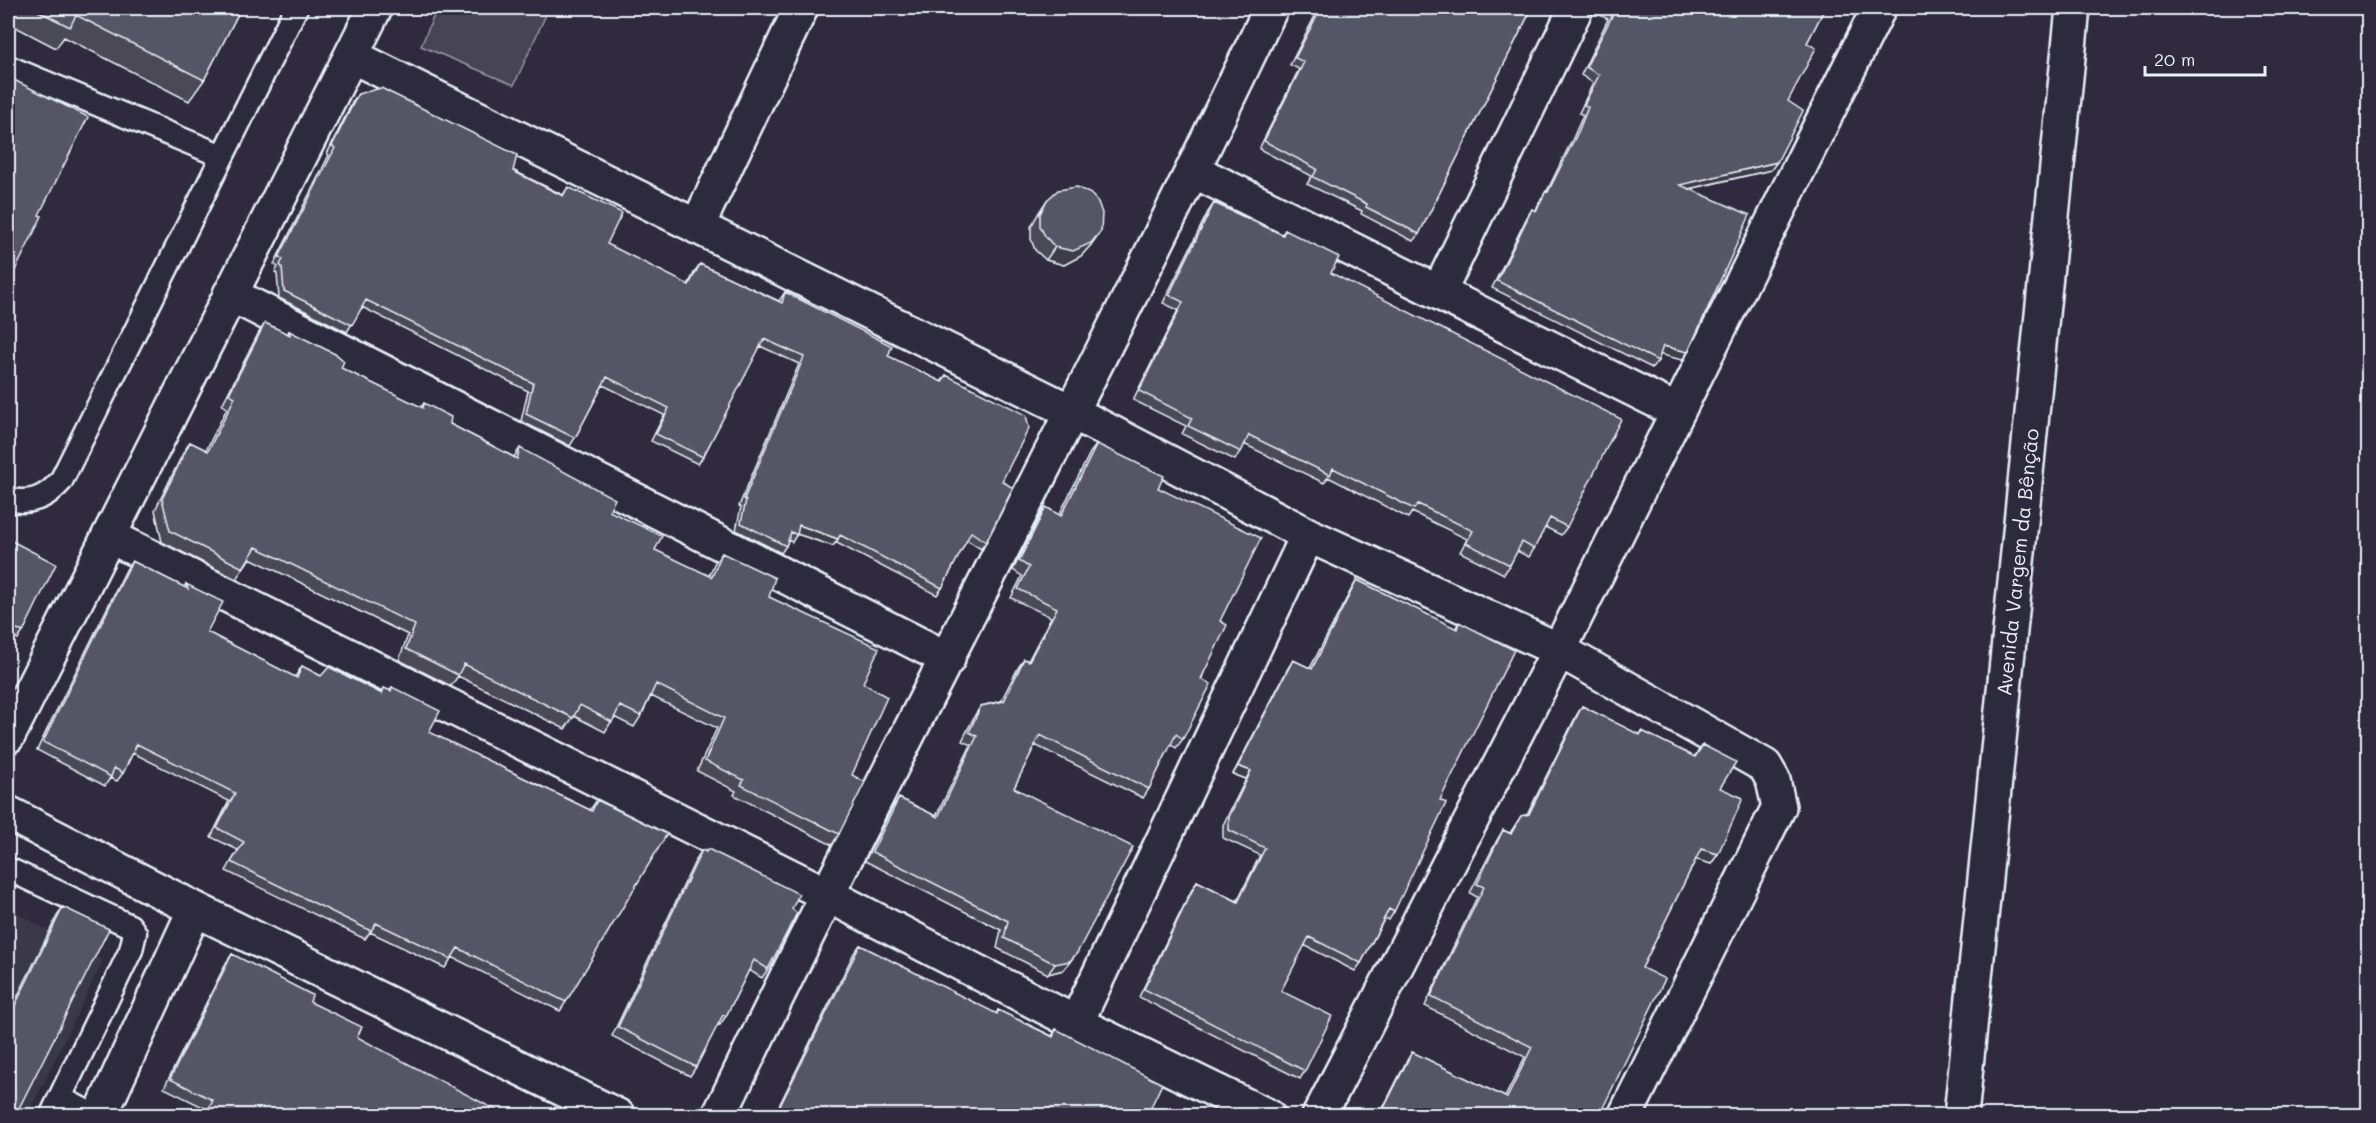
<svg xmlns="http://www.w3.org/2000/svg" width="2376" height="1123" viewBox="0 0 2376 1123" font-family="Mali,sans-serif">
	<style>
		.built { fill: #3b3749 }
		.park { fill: #464455; stroke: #979aa6; stroke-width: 1.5 }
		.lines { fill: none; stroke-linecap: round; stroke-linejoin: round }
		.lane-casing { stroke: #e8f1f8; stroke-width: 27 }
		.street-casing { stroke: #e8f1f8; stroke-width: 38 }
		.secondary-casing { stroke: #e8f1f8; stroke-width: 38 }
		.lane { stroke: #2f2a3d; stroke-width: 22 }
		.street { stroke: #2f2a3d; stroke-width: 33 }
		.secondary { stroke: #2f2a3d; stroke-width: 33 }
		.wall { fill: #4b4957; stroke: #e8f1f8; stroke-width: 1.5 }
		.shaded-wall { fill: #3d3c47; stroke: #e8f1f8; stroke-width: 1.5 }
		.building { fill: #575565; stroke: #e8f1f8; stroke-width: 1.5 }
		.labels { text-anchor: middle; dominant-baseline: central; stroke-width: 4.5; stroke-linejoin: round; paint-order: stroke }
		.street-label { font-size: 20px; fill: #e8f1f8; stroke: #2f2a3d }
	</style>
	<rect width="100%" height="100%" fill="#2f2a3d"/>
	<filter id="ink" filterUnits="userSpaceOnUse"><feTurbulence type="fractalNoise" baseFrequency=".0167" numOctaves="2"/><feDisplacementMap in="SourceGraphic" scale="12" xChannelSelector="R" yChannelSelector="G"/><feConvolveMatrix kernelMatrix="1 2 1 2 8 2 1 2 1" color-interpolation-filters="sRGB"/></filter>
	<g filter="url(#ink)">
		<!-- built -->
		<path class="built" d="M8,908l95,53 -75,154h-20z"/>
		<!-- park -->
		<path class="park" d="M437,8h112l-35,77 -93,-39z"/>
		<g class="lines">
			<!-- lane casing -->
			<g class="lane-casing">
				<path id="lane" d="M8,67l214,89
					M8,499c22,6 38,-1 53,-18l235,-473
					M8,869l122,57 5,7 -4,17 -80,166
					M60,1098l35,18"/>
			</g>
			<!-- street casing -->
			<g class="street-casing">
				<path id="street" d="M352,56l720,356 236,123 251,115 206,116 8,14 6,27 -154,309
					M1194,171l483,240
					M697,227l104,-219
					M1439,292l137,-284
					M230,294l718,365
					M109,536l717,358 250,129 192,93
					M8,736l367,-728
					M8,813l187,96 423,207
					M1076,1023l232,-488
					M100,1116l95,-207
					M719,1116c179,-373 375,-736 552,-1108
					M1319,1116l240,-466 320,-642"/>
			</g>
			<!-- secondary casing -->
			<g class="secondary-casing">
				<path id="secondary" d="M1961,1116l112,-1108"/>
			</g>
			<!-- lane -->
			<use href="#lane" class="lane"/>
			<!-- street -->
			<use href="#street" class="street"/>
			<!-- secondary -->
			<use href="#secondary" class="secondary"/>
		</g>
		<!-- wall -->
		<path class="wall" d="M8,8h233l-37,72 -15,21 -125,-64 -8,11 -48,-25z
			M1319,8h17l3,1v-1h193l-113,226 -6,7 -52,-27 1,-3 -55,-27 5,-8 -53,-27 40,-80 -9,-4z
			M1593,8h232l-18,35 -19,58 -17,69 -81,19 -2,163 -6,8 -22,-6 -2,7 -6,7 -160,-80 35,-71 5,-8 3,2 6,-12 5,-8h1l26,-53 10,-23 -4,-2 14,-30 -12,-8 27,-56 -14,-7z
			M358,94l205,101 5,-8 39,57 81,41 7,-14 5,-7 79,37 6,-9 103,64 53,26 5,-7 56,106 -16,61 -5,7 -14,-9 -25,48 -5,7 -102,-53 -2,4 -36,-12 -5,8 -4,-2 -2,6 -5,7 -45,-23 5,-23 -2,-1 60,-142 -39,-18 -57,111 -5,7 -47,-23 13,-26 -61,-30 -28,53 -5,8 -49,-25 7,-30 -166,-84 -15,25 -68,-34 -2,-24 -2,-2 3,-5 -4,-3 55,-109 -2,-1 26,-53z
			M1047,200l44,45 -10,11 -17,9 -18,-5 -11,-10 -4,-11v-12l7,-13z
			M1214,203l68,31 3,-4 46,43 236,254 -6,8 -16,-8 -11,22 -5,8 -12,-6 -7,14 -6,9 -44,-22 7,-13 -55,-27 -4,6 -80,-41 -4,6 -80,-39 -9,16 -53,-26 4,-8 -53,-26 45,-90 -15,-7 45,-91z
			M265,323l22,11 2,-3 52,37 80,39 3,-4 26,21 64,33 6,-9 89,63 46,39 54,26 5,-12 8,-11 141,130 -11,92 -13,59 -7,11 -98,-50 2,-4 -39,-20 20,-43 -66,-32 -10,20 -7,11 -20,-10 -9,15 -31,-16 -9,13 -107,-53 -7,10 -52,-26 9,-25 -158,-77 -14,21 -74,-37 -7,-32 28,-57 7,-11 16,8 21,-42 -5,-3 36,-71z
			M1097,444l61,44 62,133 -37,118 -7,9 -5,-4 -22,45 -6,9 -108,-53 -21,43 56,174 -7,8 -15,4 -51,-26 4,-18 -136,-69 27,-53 7,-10 37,18 35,-71 -9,-4 13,-26 6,-9 20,-5 17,-33 6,-9 4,2 23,-44 -40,-19 11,-22 -9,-6 27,-54 6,-9 13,8 31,-62z
			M8,539l15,93 -5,7 -7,-3z
			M132,561l52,26 2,-3 21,48 88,45 7,-11 19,10 60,17 3,-5 5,3 3,-4 37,45 161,78 7,-10 -31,202 -6,9 -108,-54 -7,11 -75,-36 -5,7 -139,-68 12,-21 -27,-13 18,-36 -96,-48 -10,20 -6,8 -7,-3 -5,8 -68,-36 89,-180z
			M1357,580l98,49 4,-7 -19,178 -46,112 -5,8 -4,-2 -24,45 -6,8 -51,-26 -23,46 24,80 -5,8 -161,-82 53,-108 5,-8 40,20 23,-46 -37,-17v-13l23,-46 -13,-5 55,-106 5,-8 17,8 42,-80z
			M1582,706l57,29 3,-4 52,26 9,-12 17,43 -2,66 -7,10 -15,-5 -54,109 -43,148h-220l27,-54 6,-10 93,45 20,-40 -100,-51 52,-109 -7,-4 27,-53 6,-10 7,3 11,-17 6,-1 49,-99z
			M708,849l84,60 -24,60 -6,9 -13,-8 -23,46 -6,9 -2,-1 -22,43 -6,9 -78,-40 84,-177 6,-9 3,2z
			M63,907l-55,209v-100l49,-100z
			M860,945l136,69 2,-4 54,26 4,-7 95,78 16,9h-393l80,-163z
			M232,954l78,48 47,35 141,79h-295l4,-7 -43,-21 62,-125z"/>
		<!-- shaded-wall -->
		<path class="shaded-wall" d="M1777,162l-6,8 -96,22 5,-7z
			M1101,231l-10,14 -10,11 -17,9 -18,-5 9,-13z
			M1663,346l25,6 -6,8 -24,-6z
			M799,525l39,14 -5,7 -39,-13z
			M1238,766l13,5 -5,8 -13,-5z
			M1701,849l17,5 -7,10 -17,-5z
			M1077,953l-14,17 -15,4 7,-10z"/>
		<!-- building -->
		<path class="building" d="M32,8h209l-37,72 -128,-65 -6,12z
			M1321,8h15l4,1 1,-1h191l-113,226 -53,-27 1,-3 -54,-27 4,-8 -53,-28 40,-79 -9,-4z
			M1605,8h220l-18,35 9,5 -28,53 15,10 -26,51 -97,23 70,30 -62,137 -25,-6 -5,15 -161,-80 35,-72 4,2 10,-20 2,1 31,-62 9,-23 -4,-2 15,-30 -13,-8 28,-55z
			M8,77l80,40 -49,98 3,1 -34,69z
			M381,88l136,67 -4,16 50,25 5,-9 54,26 -15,31 82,41 11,-21 82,39 3,-11 107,54 -4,10 54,26 4,-7 80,40 3,13 -27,53 11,7 -27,54 -15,-10 -29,56 -102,-53 -2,4 -39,-14 -2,10 -6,-3 -5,14 -45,-23 5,-23 -2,-1 60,-142 -40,-18 -61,118 -47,-23 13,-26 -62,-31 -32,61 -49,-24 7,-31 -167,-83 -14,25 -68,-34 -2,-24 -2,-2 3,-6 -4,-2 56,-109 -3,-2 26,-52z
			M1077,187l14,7 7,8 4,11 -1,18 -10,12 -18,8 -18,-4 -10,-11 -5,-10v-12l7,-14 11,-10z
			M1214,203l69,32 2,-5 54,27 -8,16 290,146 -54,108 -17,-9 -16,31 -12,-7 -12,23 -44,-22 7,-12 -55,-27 -4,5 -81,-41 -3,7 -81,-40 -8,17 -53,-26 4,-8 -53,-27 44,-89 -14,-7z
			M265,323l25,12 -1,-4 48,24 7,6 -3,7 82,40 1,-5 27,14 -1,7 67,35 3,-11 95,51 -6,12 53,25 -7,14 57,27 10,-24 53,25 -6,19 110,51 -16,35 24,14 -35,78 13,7 -26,52 -98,-49 3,-5 -39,-19 19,-43 -68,-34 -15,32 -21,-10 -8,16 -32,-17 -7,13 -109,-54 -6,11 -52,-26 9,-24 -159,-78 -13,21 -73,-37 -8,-32 28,-57 18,9 27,-54 -6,-3z
			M1097,444l67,32 -6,12 103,50 -41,83 7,4 -26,54 10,5 -28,55 -7,-5 -27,55 -109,-54 -26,53 119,59 -56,106 -7,8 -15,3 -51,-26 4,-17 -136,-69 27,-54 39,19 39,-81 -8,-4 12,-26 23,-5 20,-42 5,2 28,-53 -39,-19 11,-22 -10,-6 27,-54 15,9z
			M8,539l48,25 -33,68 -8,-4 -7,14z
			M132,561l56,28 -2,-5 37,18 -16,30 90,46 5,-12 19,10 8,-9 53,27 2,-6 7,3 1,-4 48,24 -11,21 163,79 5,-11 70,34 -101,168 -108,-54 -7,11 -75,-36 -5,8 -140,-69 13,-20 -27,-14 18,-35 -98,-49 -14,29 -9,-5 -3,9 -68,-35z
			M1357,580l100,49 2,-7 55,28 -74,150 6,3 -52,109 -5,-3 -28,54 -52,-26 -28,54 51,25 -27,55 -161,-82 53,-108 41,21 27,-54 -36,-18v-13l22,-46 -13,-5 55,-106 19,9z
			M1582,706l58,29 2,-4 53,26 8,-12 33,17 -16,26 23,10 -25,56 -17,-5 -59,119 23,11 -66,137h-200l-15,-8 28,-56 95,46 25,-51 -101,-51 53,-109 -7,-3 26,-54 8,4 10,-18 8,-2z
			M708,849l91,45 -7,15 5,4 -29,56 -14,-9 -28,56 -3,-1 -27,52 -78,-40 84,-177 4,2z
			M63,907l46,22 -94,187h-7v-96z
			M860,945l137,69 1,-4 55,27 3,-8 106,55 -11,23 16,9h-392z
			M232,954l80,41 -2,7 52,25 -5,10 143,75 -2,4h-293l8,-16 -43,-21z"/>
	</g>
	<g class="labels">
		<!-- street labels -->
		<g class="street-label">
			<text transform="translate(2017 562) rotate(-84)">Avenida Vargem da Bênção</text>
		</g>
	</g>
	<!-- margin -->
	<rect width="2376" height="1123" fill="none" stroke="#2f2a3d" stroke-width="30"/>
	<rect x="15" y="15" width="2346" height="1093" fill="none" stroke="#e8f1f8" stroke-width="2" filter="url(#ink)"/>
	<!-- scale -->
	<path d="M2145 66v9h120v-9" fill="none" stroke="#e8f1f8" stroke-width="3"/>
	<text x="2154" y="66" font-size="18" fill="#e8f1f8" stroke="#2f2a3d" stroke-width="4.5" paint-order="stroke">20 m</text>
</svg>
